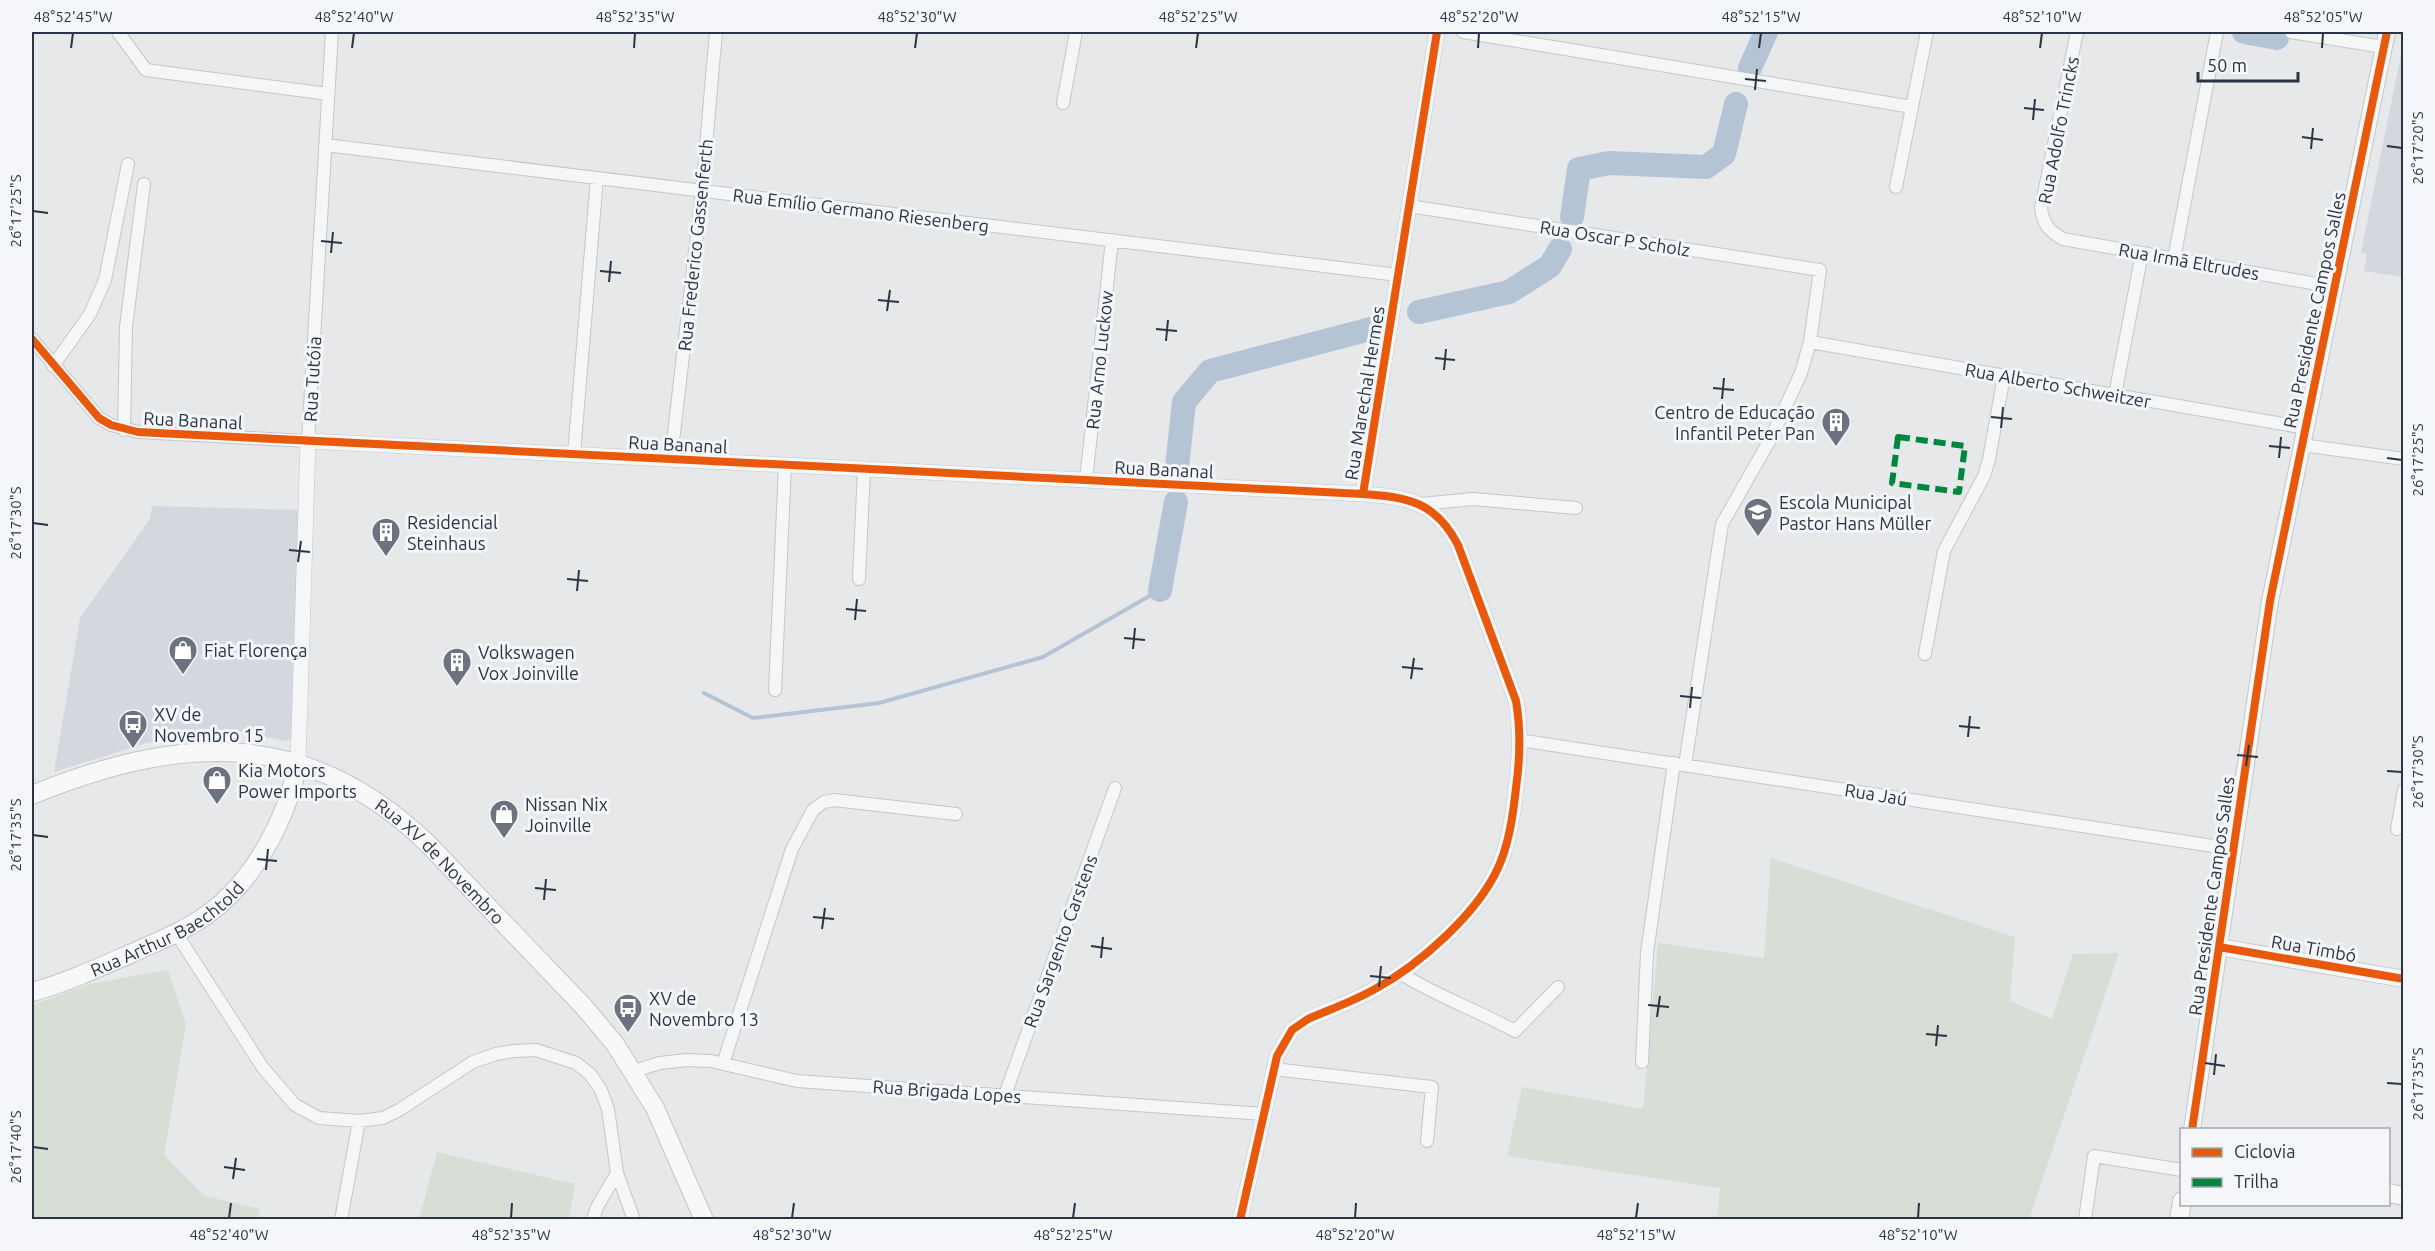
<svg xmlns="http://www.w3.org/2000/svg" width="2435" height="1251" viewBox="0 0 2435 1251" font-family="Ubuntu,sans-serif">
	<style>
		.built { fill: #d4d7dd }
		.green { fill: #d6ded6 }
		.lines { fill: none; stroke-linecap: round; stroke-linejoin: round }
		.stream { stroke: #b4c4d5; stroke-width: 4 }
		.river { stroke: #b4c4d5; stroke-width: 24 }
		.minor-casing { stroke: #c4c6c8; stroke-width: 14 }
		.tertiary-casing { stroke: #c4c6c8; stroke-width: 16 }
		.secondary-casing { stroke: #c4c6c8; stroke-width: 18 }
		.primary-casing { stroke: #c2c5c8; stroke-width: 20 }
		.minor { stroke: #f5f6f7; stroke-width: 12 }
		.tertiary { stroke: #f5f6f7; stroke-width: 15 }
		.secondary { stroke: #f8f8f8; stroke-width: 16 }
		.primary { stroke: #f8f8f8; stroke-width: 18 }
		.quiet { stroke: #00873e; stroke-width: 6; stroke-dasharray: 12 6; stroke-linecap: butt }
		.cycleway-casing { stroke: #f4f6f9; stroke-width: 11 }
		.cycleway { stroke: #e8590c; stroke-width: 8 }
		.ticks { fill: none; stroke: #2b3445; stroke-width: 2 }
		.labels { text-anchor: middle; dominant-baseline: central; stroke-width: 6; stroke-linejoin: round; paint-order: stroke }
		.street-label { font-size: 18px; fill: #2b3445; stroke: #f4f6f9 }
		.poi-label { font-size: 18px; fill: #2b3445; stroke: #f4f6f9; text-anchor: start }
		.neatline { fill: none; stroke: #2b3445; stroke-width: 2 }
		.ticks-label { font-size: 15px; text-anchor: middle; fill: #2b3445 }
	</style>
	<rect width="100%" height="100%" fill="#e6e8ea"/>
	<!-- built -->
	<path class="built" d="M2403,45l1,232h-1l-39,-6 3,-17 -6,-2z
		M152,506l150,4 -7,227 -9,4 -43,-9 -97,11 -92,29 26,-154 70,-99z"/>
	<!-- green -->
	<path class="green" d="M1771,858l244,79 -5,64 42,18 21,-65 46,-1 -90,266h-312l3,-31 -213,-32 15,-69 121,22 15,-166 106,15z
		M168,970l18,54 -22,131 41,41 55,13 -2,10h-226v-214l58,-21z
		M437,1152l138,32 -6,35h-150z"/>
	<g class="lines">
		<!-- stream -->
		<path class="stream" d="M704,693l49,25 126,-15 164,-46 117,-67"/>
		<!-- river -->
		<path class="river" d="M2244,32l33,6
			M1750,68l16,-36
			M1572,217l7,-48 30,-6 97,4 18,-13 12,-50
			M1419,312l90,-20 41,-26 10,-17
			M1177,467l7,-65 26,-31 168,-44
			M1160,590l16,-88"/>
		<!-- minor casing -->
		<g class="minor-casing">
			<path id="minor" d="M118,32l28,38 182,24
				M1463,32l449,75
				M2077,32l-36,176c2,16 8,23 22,31l271,48
				M2291,32l92,15
				M1063,103l13,-71
				M325,145l1073,130
				M1896,187l31,-155
				M1409,206l411,64 -10,72 -9,31 -30,65 -49,86 -37,241
				M2174,259l43,-227
				M32,339l67,79 12,7 27,7 170,9 24,-409
				M1810,342l496,86
				M53,366l37,-52 15,-34 23,-116
				M2115,395l27,-142
				M124,430l2,-103 18,-143
				M2302,445l102,14
				M574,454l23,-276
				M671,459l31,-268 14,-159
				M1086,480l26,-240
				M1421,504l52,-5 103,9
				M859,579l5,-110
				M1925,654l19,-103 40,-75 5,-17 15,-83
				M775,690l10,-225
				M1519,740l714,109
				M2397,829l7,-39
				M176,933l87,135 32,37 24,13 40,3 24,-3 16,-8 74,-48 23,-8 18,-3 22,-1 40,13 14,11 11,16 7,19 9,64 17,47
				M1400,973c36,23 77,37 115,58l43,-44
				M1642,1062l5,-109 27,-190
				M723,1064l69,-215 21,-39 11,-8 10,-2 122,14
				M1273,1069l159,18 -5,54
				M634,1071l26,-8 27,-3 24,1 86,20 467,33
				M1005,1095l110,-307
				M341,1220l18,-99
				M593,1220l4,-13 20,-34
				M2085,1220l9,-64 88,14"/>
		</g>
		<!-- tertiary casing -->
		<g class="tertiary-casing">
			<path id="tertiary" d="M1363,494l74,-462
				M298,763l10,-322 1055,53c45,3 73,8 95,51l58,156c5,29 4,58 0,87 -3,27 -7,56 -18,80 -21,46 -79,97 -123,121 -21,12 -44,20 -67,30l-16,11 -15,26 -37,164"/>
		</g>
		<!-- secondary casing -->
		<g class="secondary-casing">
			<path id="secondary" d="M2219,947l185,32
				M2192,1130l78,-529 117,-569"/>
		</g>
		<!-- primary casing -->
		<g class="primary-casing">
			<g id="primary">
				<path id="s1" d="M32,795c147,-60 274,-69 396,49l156,163 31,37 40,64 49,112"/>
				<path id="s2" d="M32,992c33,-9 66,-24 98,-38 26,-12 55,-23 78,-40 47,-34 79,-96 90,-151"/>
				<path d="M2388,1193l16,3"/>
				<path d="M2179,1220l3,-19"/>
			</g>
		</g>
		<!-- minor -->
		<use href="#minor" class="minor"/>
		<!-- tertiary -->
		<use href="#tertiary" class="tertiary"/>
		<!-- secondary -->
		<use href="#secondary" class="secondary"/>
		<!-- primary -->
		<use href="#primary" class="primary"/>
		<!-- quiet -->
		<path class="quiet" d="M1898,437l67,9 -6,46 -67,-9z"/>
		<!-- cycleway casing -->
		<g class="cycleway-casing">
			<path id="cycleway" d="M32,339l67,79 12,7 27,7 1225,62c45,3 73,8 95,51l58,156c5,29 4,58 0,87 -3,27 -7,56 -18,80 -21,46 -79,97 -123,121 -21,12 -44,20 -67,30l-16,11 -15,26 -37,164
				M1363,494l74,-462
				M2219,947l185,32
				M2192,1130l78,-529 117,-569"/>
		</g>
		<!-- cycleway -->
		<use href="#cycleway" class="cycleway"/>
	</g>
	<!-- ticks -->
	<path class="ticks" d="M71,48l2,-15M352,48l2,-15M634,48l1,-15M915,48l2,-15M1196,48l2,-15M1478,48l1,-15M1759,48l2,-15M2040,48l2,-15M2322,48l1,-15M1745,79l21,2M1755,90l2,-21M2024,108l20,2M2033,120l2,-21M2302,137l21,3M2387,146l15,2M2311,149l2,-21M33,211l15,2M321,241l21,2M331,253l2,-21M600,271l21,2M609,282l2,-21M878,300l21,2M887,311l3,-21M1156,329l21,2M1166,341l2,-21M1435,358l20,2M1444,370l2,-21M1713,388l21,2M1722,399l2,-21M1991,417l21,2M2001,428l2,-21M2269,446l21,2M2279,458l2,-21M2387,458l15,2M33,523l15,2M289,550l21,2M298,562l3,-21M567,579l21,2M577,591l2,-21M846,609l20,2M855,620l2,-21M1124,638l21,2M1133,649l2,-21M1402,667l21,2M1411,679l3,-21M1680,696l21,2M1690,708l2,-21M1959,726l21,2M1968,737l2,-21M2237,755l21,2M2246,766l3,-21M2387,771l15,1M33,835l15,2M257,859l20,2M266,870l2,-21M535,888l21,2M544,900l2,-21M813,917l21,2M822,929l3,-21M1091,946l21,3M1101,958l2,-21M1370,976l21,2M1379,987l2,-21M1648,1005l21,2M1657,1017l3,-21M1926,1034l21,2M1936,1046l2,-21M2205,1063l20,3M2214,1075l2,-21M2387,1083l15,1M33,1147l15,2M224,1167l21,3M233,1179l3,-21M229,1218l2,-15M511,1218l1,-15M792,1218l2,-15M1073,1218l2,-15M1355,1218l1,-15M1636,1218l2,-15M1918,1218l1,-15"/>
	<!-- icons -->
	<defs>
		<g id="building-pin" transform="scale(1.5)"><path d="M0 17L-7.5 6A9.5 9.5 0 1 1 7.5 6Z" fill="#6c737f" stroke="#f4f6f9"/><path d="M-4-6H4V6H1V3H-1V6H-4ZM-2.5-4.3h1.7v1.8h-1.7ZM.8-4.3h1.7v1.8H.8ZM-2.5-1h1.7V.8h-1.7ZM.8-1h1.7V.8H.8Z" fill="#fff"/></g>
		<g id="school-pin" transform="scale(1.5)"><path d="M0 17L-7.5 6A9.5 9.5 0 1 1 7.5 6Z" fill="#6c737f" stroke="#f4f6f9"/><path d="M0-5L7-2L0 1L-7-2ZM-4 1L0 2.5L4 1V4Q0 6-4 4Z" fill="#fff"/></g>
		<g id="shop-pin" transform="scale(1.5)"><path d="M0 17L-7.5 6A9.5 9.5 0 1 1 7.5 6Z" fill="#6c737f" stroke="#f4f6f9"/><path d="M-5-2.5h2.3a2.7 3.5 0 0 1 5.4 0H5L5.5 6h-11ZM-1.5-2.5h3a1.5 2.3 0 0 0-3 0Z" fill="#fff"/></g>
		<g id="bus-pin" transform="scale(1.5)"><path d="M0 17L-7.5 6A9.5 9.5 0 1 1 7.5 6Z" fill="#6c737f" stroke="#f4f6f9"/><path d="M-5-6H5V4H4V6H2V4H-2V6H-4V4H-5ZM-3.5-4V0h7V-4ZM-3.5 1.2v1.5H-2V1.2ZM2 1.2v1.5H3.5V1.2Z" fill="#fff"/></g>
	</defs>
	<g fill-rule="evenodd">
		<use href="#building-pin" x="1836" y="422"/>
		<use href="#school-pin" x="1758" y="512"/>
		<use href="#building-pin" x="386" y="532"/>
		<use href="#shop-pin" x="183" y="650"/>
		<use href="#building-pin" x="457" y="662"/>
		<use href="#bus-pin" x="133" y="724"/>
		<use href="#shop-pin" x="217" y="780"/>
		<use href="#shop-pin" x="504" y="814"/>
		<use href="#bus-pin" x="628" y="1008"/>
	</g>
	<g class="labels">
		<!-- street labels -->
		<g class="street-label">
			<text transform="translate(2058 130) rotate(-79)">Rua Adolfo Trincks</text>
			<text transform="translate(861 210) rotate(7)">Rua Emílio Germano Riesenberg</text>
			<text transform="translate(1615 238) rotate(9)">Rua Oscar P Scholz</text>
			<text transform="translate(695 245) rotate(-84)">Rua Frederico Gassenferth</text>
			<text transform="translate(2189 261) rotate(10)">Rua Irmã Eltrudes</text>
			<text transform="translate(2314 310) rotate(-78)">Rua Presidente Campos Salles</text>
			<text transform="translate(1099 360) rotate(-84)">Rua Arno Luckow</text>
			<text transform="translate(312 379) rotate(-87)">Rua Tutóia</text>
			<text transform="translate(2058 385) rotate(10)">Rua Alberto Schweitzer</text>
			<text transform="translate(1364 393) rotate(-81)">Rua Marechal Hermes</text>
			<text transform="translate(193 420) rotate(3)">Rua Bananal</text>
			<text transform="translate(678 444) rotate(3)">Rua Bananal</text>
			<text transform="translate(1164 469) rotate(3)">Rua Bananal</text>
			<text transform="translate(1876 794) rotate(9)">Rua Jaú</text>
			<text stroke="none"><textPath href="#s1" startOffset="448">Rua XV de Novembro</textPath></text>
			<text transform="translate(2211 896) rotate(-82)">Rua Presidente Campos Salles</text>
			<text stroke="none"><textPath href="#s2" startOffset="150">Rua Arthur Baechtold</textPath></text>
			<text transform="translate(1060 941) rotate(-70)">Rua Sargento Carstens</text>
			<text transform="translate(2314 948) rotate(10)">Rua Timbó</text>
			<text transform="translate(947 1091) rotate(4)">Rua Brigada Lopes</text>
		</g>
		<!-- poi labels -->
		<g class="poi-label">
			<text x="1815" y="412" text-anchor="end">Centro de Educação<tspan x="1815" dy="21">Infantil Peter Pan</tspan></text>
			<text x="1779" y="502">Escola Municipal<tspan x="1779" dy="21">Pastor Hans Müller</tspan></text>
			<text x="407" y="522">Residencial<tspan x="407" dy="21">Steinhaus</tspan></text>
			<text x="204" y="650">Fiat Florença</text>
			<text x="478" y="652">Volkswagen<tspan x="478" dy="21">Vox Joinville</tspan></text>
			<text x="154" y="714">XV de<tspan x="154" dy="21">Novembro 15</tspan></text>
			<text x="238" y="770">Kia Motors<tspan x="238" dy="21">Power Imports</tspan></text>
			<text x="525" y="804">Nissan Nix<tspan x="525" dy="21">Joinville</tspan></text>
			<text x="649" y="998">XV de<tspan x="649" dy="21">Novembro 13</tspan></text>
		</g>
	</g>
	<!-- border -->
	<rect width="2435" height="1251" fill="none" stroke="#f4f6f9" stroke-width="66"/>
	<!-- legend -->
	<rect x="2180" y="1128" width="210" height="78" fill="#f4f6f9" stroke="#a4a8b1" stroke-width="1.5"/>
	<rect x="2192" y="1148" width="30" height="9" fill="#e8590c" stroke="#a4a8b1" stroke-width="1.5"/>
	<text x="2234" y="1158" font-size="18" fill="#2b3445">Ciclovia</text>
	<rect x="2192" y="1178" width="30" height="9" fill="#00873e" stroke="#a4a8b1" stroke-width="1.5"/>
	<text x="2234" y="1188" font-size="18" fill="#2b3445">Trilha</text>
	<!-- scale -->
	<path d="M2198 72v9h100v-9" fill="none" stroke="#2b3445" stroke-width="3"/>
	<text x="2207" y="72" font-size="18" fill="#2b3445" stroke="#f4f6f9" stroke-width="4.5" paint-order="stroke">50 m</text>
	<rect x="33" y="33" width="2369" height="1185" class="neatline"/>
	<g class="ticks-label">
		<text x="73" y="22">48°52'45"W</text>
		<text x="354" y="22">48°52'40"W</text>
		<text x="635" y="22">48°52'35"W</text>
		<text x="917" y="22">48°52'30"W</text>
		<text x="1198" y="22">48°52'25"W</text>
		<text x="1479" y="22">48°52'20"W</text>
		<text x="1761" y="22">48°52'15"W</text>
		<text x="2042" y="22">48°52'10"W</text>
		<text x="2323" y="22">48°52'05"W</text>
		<text transform="translate(2418 148) rotate(-90)" y="5">26°17'20"S</text>
		<text transform="translate(16 211) rotate(-90)" y="5">26°17'25"S</text>
		<text transform="translate(2418 460) rotate(-90)" y="5">26°17'25"S</text>
		<text transform="translate(16 523) rotate(-90)" y="5">26°17'30"S</text>
		<text transform="translate(2418 772) rotate(-90)" y="5">26°17'30"S</text>
		<text transform="translate(16 835) rotate(-90)" y="5">26°17'35"S</text>
		<text transform="translate(2418 1084) rotate(-90)" y="5">26°17'35"S</text>
		<text transform="translate(16 1147) rotate(-90)" y="5">26°17'40"S</text>
		<text x="229" y="1240">48°52'40"W</text>
		<text x="511" y="1240">48°52'35"W</text>
		<text x="792" y="1240">48°52'30"W</text>
		<text x="1073" y="1240">48°52'25"W</text>
		<text x="1355" y="1240">48°52'20"W</text>
		<text x="1636" y="1240">48°52'15"W</text>
		<text x="1918" y="1240">48°52'10"W</text>
	</g>
</svg>
